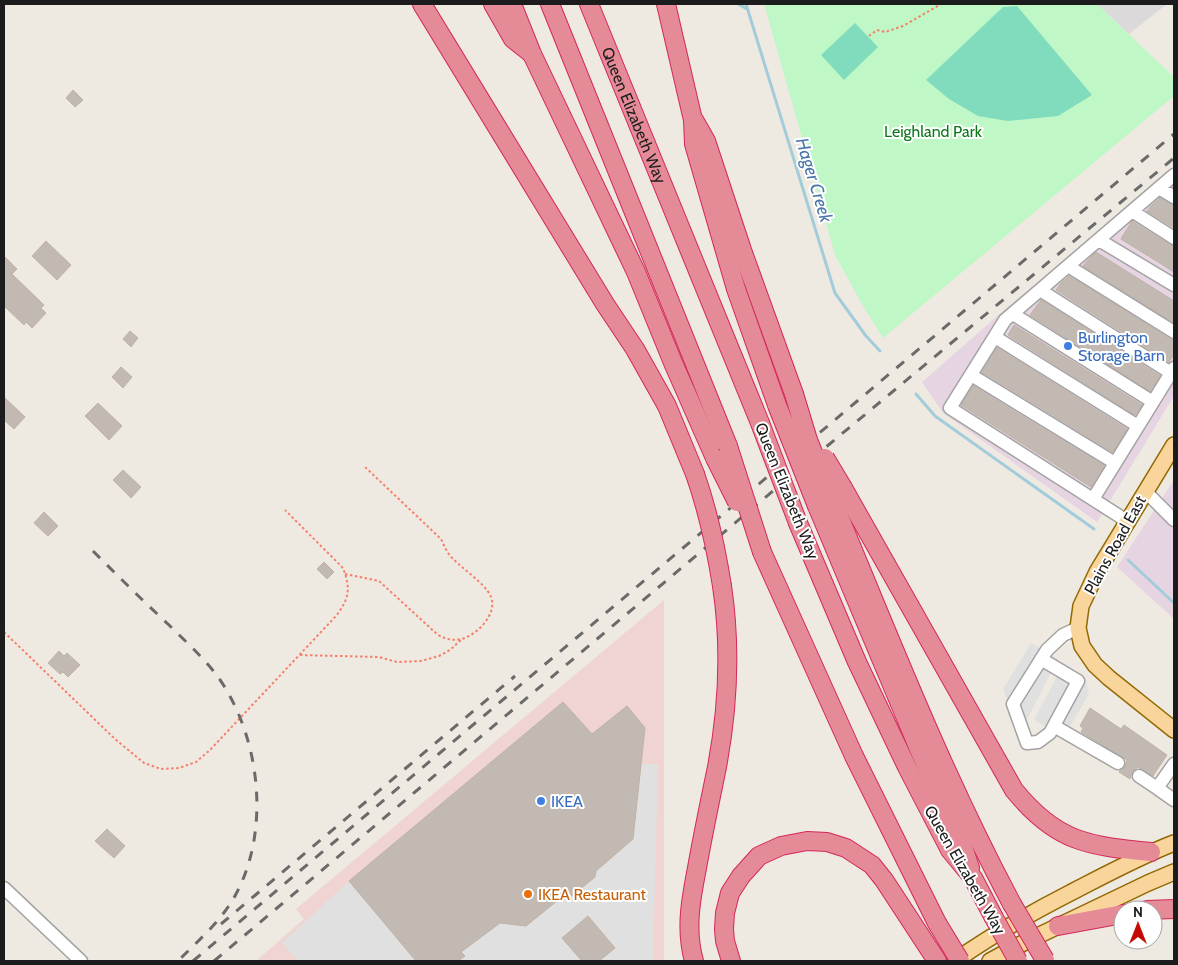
<svg xmlns="http://www.w3.org/2000/svg" width="1178" height="965" viewBox="0 0 1178 965" font-family="Cabin,sans-serif">
	<style>
		.residential { fill: #dbd9d9 }
		.commercial { fill: #efd4d1 }
		.industrial { fill: #e7d4e2 }
		.park { fill: #bff8c6 }
		.pitch { fill: #81dcbd }
		.parking { fill: #e0e0e0 }
		.lines { fill: none; stroke-linecap: round; stroke-linejoin: round }
		.stream { stroke: #a3ccdb; stroke-width: 3 }
		.building { fill: #c2bab2; stroke: #bfb2a5 }
		.minor-casing { stroke: #a3a3a3; stroke-width: 15 }
		.major-casing { stroke: #926903; stroke-width: 18 }
		.highway-casing { stroke: #d4275a; stroke-width: 20 }
		.path { stroke: #f77f6a; stroke-width: 2; stroke-dasharray: 2.5 2.5; stroke-linecap: butt }
		.minor { stroke: #fff; stroke-width: 12 }
		.major { stroke: #fad59b; stroke-width: 15 }
		.highway { stroke: #e48b97; stroke-width: 18 }
		.rail { stroke: #6a6a6a; stroke-width: 3; stroke-dasharray: 10 10; stroke-linecap: butt }
		.highway-bridge-casing { stroke: #d4275a; stroke-width: 20; stroke-linecap: butt }
		.highway-bridge { stroke: #e48b97; stroke-width: 18 }
		.shop-dot { fill: #3f7fe0; stroke: #fff; stroke-width: 2 }
		.food-dot { fill: #e8710a; stroke: #fff; stroke-width: 2 }
		.labels { text-anchor: middle; dominant-baseline: central; stroke-width: 4; stroke-linejoin: round; paint-order: stroke }
		.street-label { font-size: 16px; fill: #1c1c1c; stroke: #fff }
		.park-label { font-size: 16px; fill: #0d781b; stroke: #fff }
		.shop-label { font-size: 16px; fill: #366cbe; stroke: #fff; text-anchor: start }
		.food-label { font-size: 16px; fill: #c56008; stroke: #fff; text-anchor: start }
		.water-label { font-size: 18px; font-style: italic; fill: #4b76aa; stroke: #fff }
	</style>
	<rect width="100%" height="100%" fill="#eeeae2"/>
	<!-- residential -->
	<path class="residential" d="M1097,4h70l-38,30z"/>
	<!-- commercial -->
	<path class="commercial" d="M664,600v361h-408l48,-42 -8,-10z"/>
	<!-- industrial -->
	<path class="industrial" d="M1174,167v229l-77,126 -154,-109 -21,-31 81,-71z
		M1174,480v139l-57,-52z"/>
	<!-- park -->
	<path class="park" d="M764,4h333l77,73v19l-291,242 -23,-37 -25,-46z"/>
	<!-- pitch -->
	<path class="pitch" d="M1017,6l75,89 -34,21 -50,5 -30,-5 -29,-17 -23,-19 77,-73z
		M855,23l23,24 -34,33 -23,-25z"/>
	<!-- parking -->
	<path class="parking" d="M1031,643l27,16 -37,72 -18,-42z
		M1064,663l22,17 3,14 -25,43 -30,-17z
		M641,764h17l-5,197h-195l6,-5 -3,-4 39,-29 26,3 42,-34 4,4 23,-19 1,-6 37,-32z
		M349,881l67,80h-118l-16,-18z"/>
	<g class="lines">
		<!-- stream -->
		<path class="stream" d="M738,4l9,5
			M746,4l89,289 31,43 14,15
			M916,394l19,22 159,113
			M1128,560l46,43"/>
	</g>
	<!-- building -->
	<path class="building" d="M73,90l10,10 -8,7 -9,-9z
		M1160,198l14,7v23l-27,-17 4,-5z
		M1132,221l38,24 4,1v26l-53,-33z
		M46,241l25,24 -14,15 -25,-24z
		M1096,252l78,49v22l-91,-57 4,-5z
		M4,256l13,13 -5,5 32,31 -3,3 5,5 -14,15 -6,-6 -2,3 -20,-19z
		M1069,276l101,63 4,1v14l-5,8 -113,-72 5,-7z
		M1041,300l119,76 -10,15 -120,-76z
		M1014,325l128,80 -7,10 -127,-80z
		M130,331l8,7 -7,9 -8,-8z
		M997,348l130,81 -14,23 -131,-80z
		M121,367l11,10 -9,11 -11,-11z
		M973,386l131,80 -13,21 -130,-82z
		M4,397l21,20 -11,12 -10,-9z
		M98,403l24,23 -13,14 -24,-24z
		M123,470l18,17 -10,11 -18,-18z
		M44,512l14,14 -10,10 -14,-13z
		M324,562l10,10 -7,7 -10,-10z
		M59,651l5,5 3,-3 13,12 -12,12 -5,-5 -3,2 -12,-11z
		M563,702l29,32 35,-28 18,22 -12,111 -37,32 -1,6 -23,19 -4,-4 -42,34 -26,-3 -39,29 4,4 -7,5h-42l-67,-80z
		M1090,708l31,21 3,-4 43,30 -14,21 -15,-9 -6,5 -2,7 -11,-7 6,-5 2,-7 -46,-28 2,-4 -3,-2z
		M107,829l18,17 -11,12 -19,-17z
		M588,916l27,32 -16,13h-17l-20,-23z"/>
	<g class="lines">
		<!-- minor casing -->
		<g class="minor-casing">
			<path id="minor" d="M1159,188l15,9
				M1132,211l42,27
				M1099,240l75,45
				M1068,266l106,66
				M1040,290l131,83
				M1013,314l140,88
				M995,337l143,89
				M971,375l144,88
				M1145,491l29,29
				M1093,499l81,-131
				M1127,521l-177,-113 55,-88 169,-145
				M1041,659l37,22 -28,52 -12,9 -11,1 -14,-39 34,-54 16,-15 15,-7
				M1054,726l64,37
				M1139,776l18,12 17,-24
				M1157,788l17,12
				M4,888l77,73"/>
		</g>
		<!-- major casing -->
		<g class="major-casing">
			<path id="major" d="M1174,445l-77,127 -16,34 -3,22 4,18 13,19 14,13 65,52
				M955,961c37,-26 76,-48 115,-68 35,-18 68,-36 104,-50
				M990,961l35,-19 123,-59 26,-11"/>
		</g>
		<!-- highway casing -->
		<g class="highway-casing">
			<g id="highway">
				<path d="M422,4l183,300 30,45 32,57 28,68"/>
				<path d="M493,4l20,35 19,15"/>
				<path d="M512,4l20,50 104,218 38,93 41,93"/>
				<path d="M550,4l178,442"/>
				<path id="s1" d="M589,4l171,419"/>
				<path d="M666,4l27,116 1,24 42,145 41,116"/>
				<path d="M694,120l12,21 36,109 52,144"/>
				<path d="M843,488l171,302c42,52 74,56 137,62"/>
				<path d="M831,497c57,137 111,276 181,407"/>
				<path d="M817,506l104,248 40,86 9,28"/>
				<path d="M798,523l59,139 50,105 43,83 23,28 20,38"/>
				<path d="M762,552l92,204 83,167"/>
				<path d="M1147,910l27,-1"/>
				<path d="M1058,926l65,-12"/>
				<path d="M694,961c-9,-32 -3,-62 3,-93 6,-34 13,-67 20,-101 11,-59 14,-121 5,-181"/>
				<path d="M731,961l-6,-20 -1,-12 1,-16 5,-20 11,-17 18,-20 22,-10 26,-5 20,1 19,6 26,17 12,15 53,81"/>
			</g>
		</g>
		<!-- path -->
		<path class="path" d="M869,36l8,-6 8,2 18,-6 38,-22
			M345,574l34,7 59,54c8,4 14,6 23,4 15,-3 37,-25 30,-42 -6,-15 -33,-30 -43,-44 -3,-5 -5,-10 -7,-14l-76,-72
			M4,632l111,107 29,24 17,6 18,-1 17,-6 14,-12 126,-134c13,-17 15,-27 7,-48l-58,-58
			M300,655l79,2 18,5 24,-1 18,-5 11,-6 12,-11"/>
		<!-- minor -->
		<use href="#minor" class="minor"/>
		<!-- major -->
		<use href="#major" class="major"/>
		<!-- highway -->
		<use href="#highway" class="highway"/>
		<!-- rail -->
		<path class="rail" d="M93,551c25,25 50,50 76,74 17,17 35,33 49,52 42,59 53,152 18,217 -13,25 -36,45 -56,65
			M221,924l294,-248
			M193,961l981,-827
			M214,961l559,-470 401,-333"/>
		<!-- highway-bridge casing -->
		<g class="highway-bridge-casing">
			<path id="highway-bridge" d="M794,394l14,46 23,57
				M777,405l40,101
				M760,423l38,100
				M728,446l34,106
				M715,458l22,44
				M825,458l18,30
				M695,474c13,37 21,74 27,112
				M1012,904l33,56
				M993,916l25,45
				M937,923l23,38"/>
		</g>
		<!-- highway-bridge -->
		<use href="#highway-bridge" class="highway-bridge"/>
	</g>
	<!-- markers -->
	<g class="shop-dot">
		<circle cx="1068" cy="346" r="5"/>
		<circle cx="541" cy="801" r="5"/>
	</g>
	<circle class="food-dot" cx="528" cy="894" r="5"/>
	<g class="labels">
		<!-- street labels -->
		<g class="street-label">
			<text stroke="none"><textPath href="#s1" startOffset="120">Queen Elizabeth Way</textPath></text>
			<text transform="translate(787 491) rotate(68)">Queen Elizabeth Way</text>
			<text transform="translate(1115 545) rotate(-61)">Plains Road East</text>
			<text transform="translate(965 870) rotate(60)">Queen Elizabeth Way</text>
		</g>
		<!-- park labels -->
		<g class="park-label">
			<text x="933" y="131">Leighland Park</text>
		</g>
		<!-- shop labels -->
		<g class="shop-label">
			<text x="1078" y="337">Burlington<tspan x="1078" dy="18">Storage Barn</tspan></text>
			<text x="551" y="801">IKEA</text>
		</g>
		<!-- food labels -->
		<g class="food-label">
			<text x="538" y="894">IKEA Restaurant</text>
		</g>
		<!-- water labels -->
		<g class="water-label">
			<text transform="translate(814 180) rotate(73)">Hager Creek</text>
		</g>
	</g>
	<!-- border -->
	<rect width="1178" height="965" fill="none" stroke="#1c1c1c" stroke-width="10"/>
	<!-- north arrow -->
	<g transform="translate(1138 925)"><circle r="24" fill="#ffffff" stroke="#a4a4a4"/>
	<path d="M0-4L9 19L0 12L-9 19Z" fill="#c50c04"/>
	<text y="-8" font-size="14" font-weight="bold" text-anchor="middle" fill="#1c1c1c">N</text>
	</g>
</svg>
